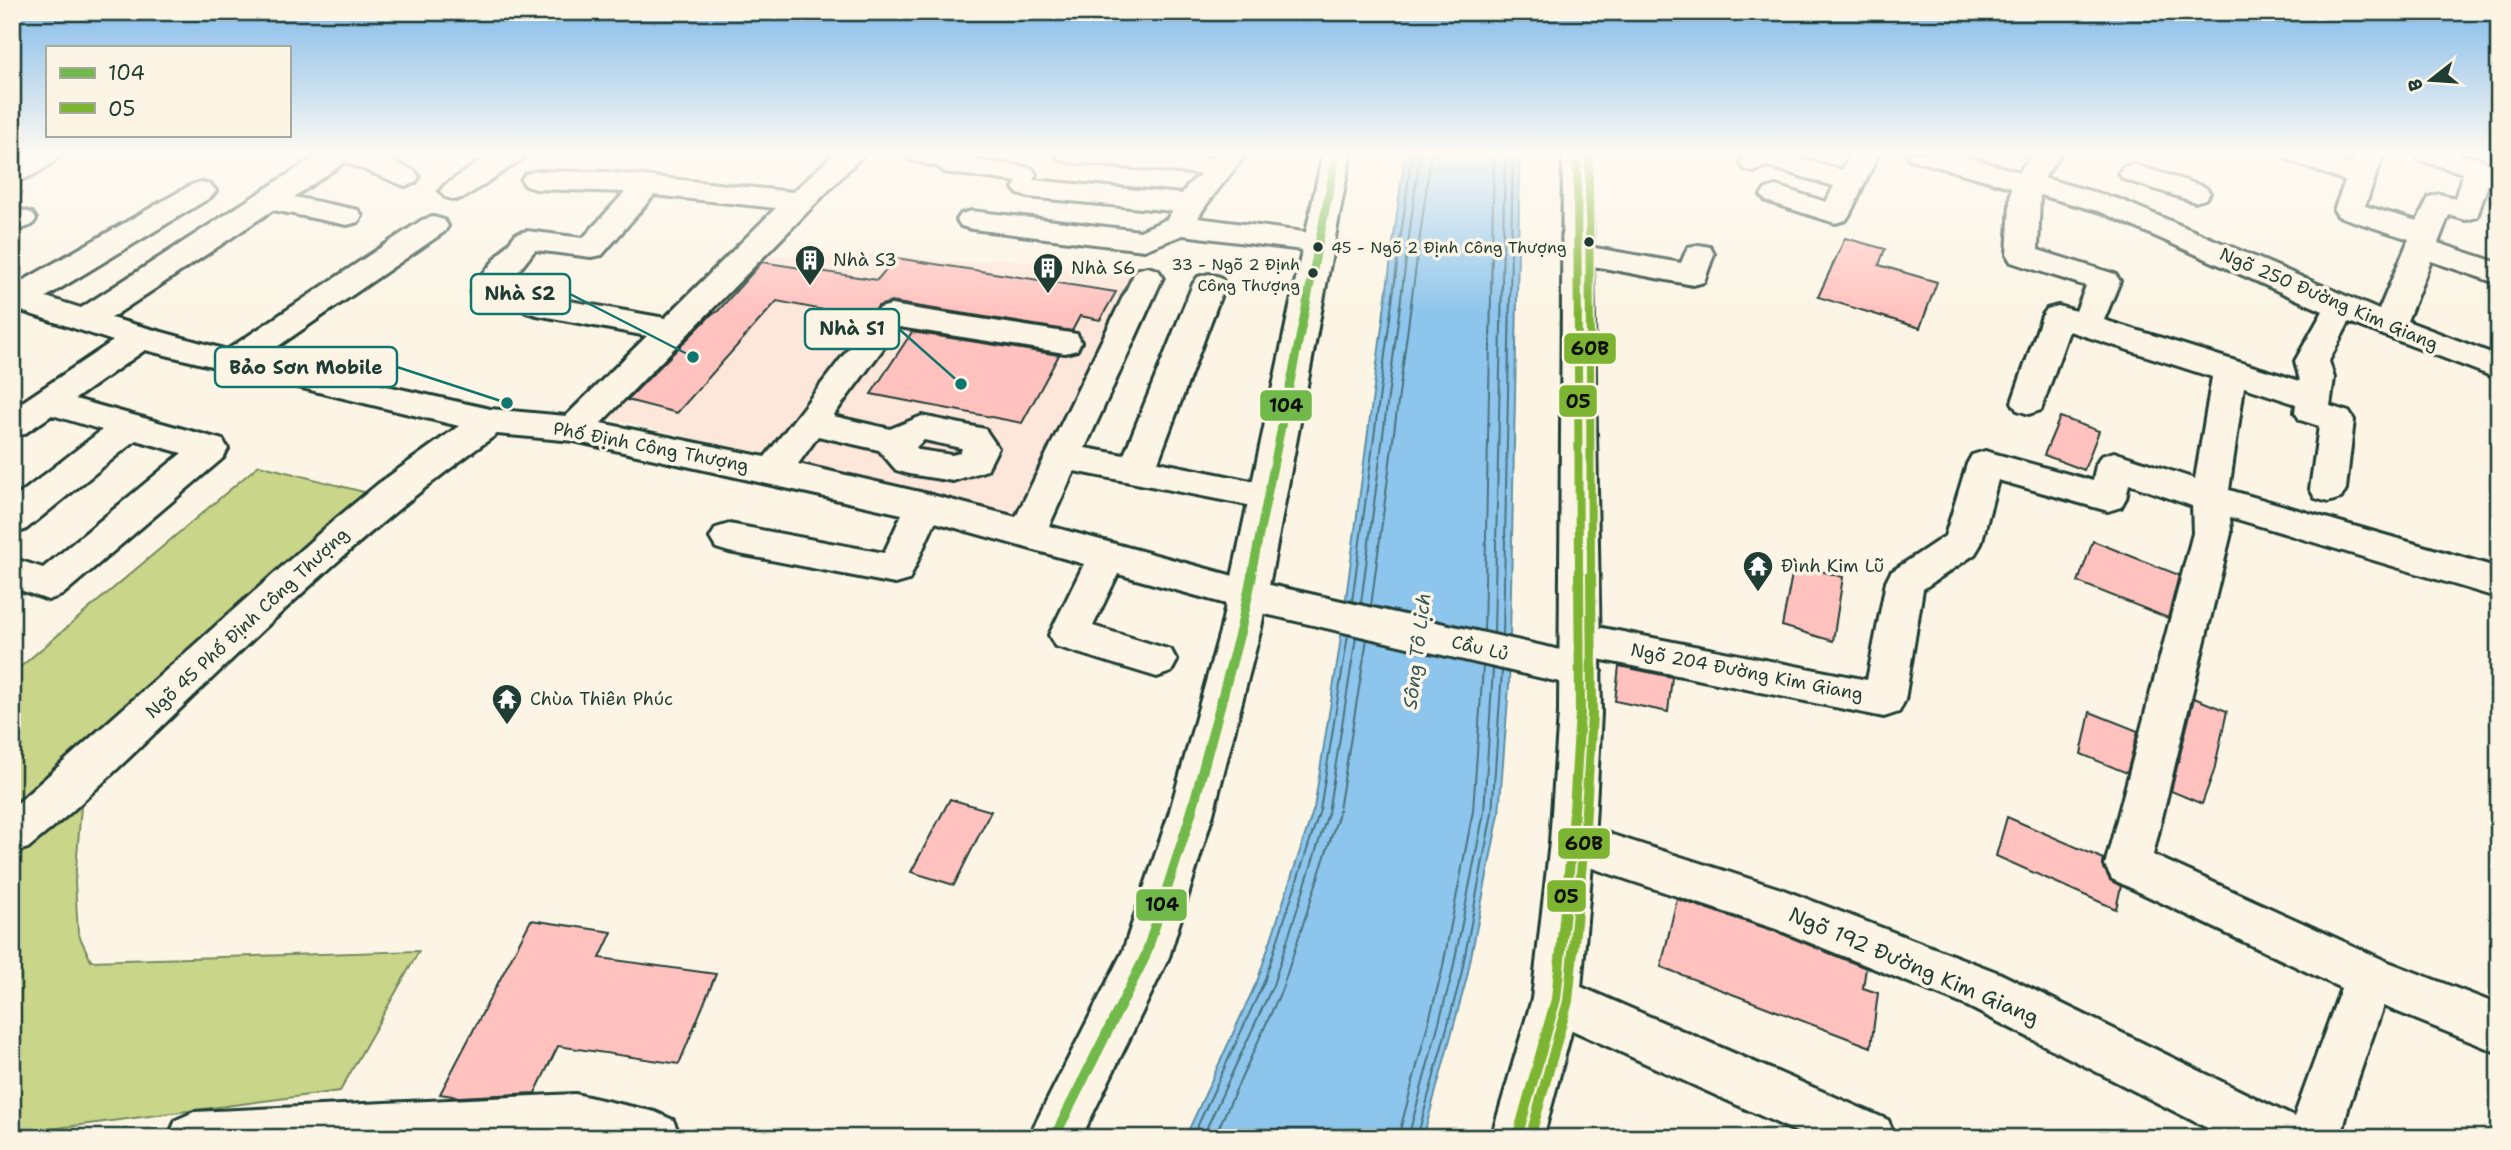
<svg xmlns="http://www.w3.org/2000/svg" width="2511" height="1150" viewBox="0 0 2511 1150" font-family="'Shantell Sans',sans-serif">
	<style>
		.built { fill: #fde6da }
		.green { fill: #c9d689; stroke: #748a5e; stroke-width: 2 }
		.water { fill: #8dc5ec; stroke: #618fa2; stroke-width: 2 }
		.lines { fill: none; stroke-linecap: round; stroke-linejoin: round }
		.shore { stroke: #4b737e; stroke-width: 2 }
		.building { fill: #ffc2bf; stroke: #1f3d34; stroke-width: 2 }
		.minor-casing { stroke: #1f3d34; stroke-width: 6 }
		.major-casing { stroke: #1f3d34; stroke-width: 6 }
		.minor { fill: #fcf5e5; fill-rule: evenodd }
		.major { fill: #fcf5e5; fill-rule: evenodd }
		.bus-1-far1-casing { stroke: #fcf5e5; stroke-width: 12 }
		.bus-1-casing { stroke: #fcf5e5; stroke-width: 16 }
		.bus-2-far1-casing { stroke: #fcf5e5; stroke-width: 12 }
		.bus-2-casing { stroke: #fcf5e5; stroke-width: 16 }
		.bus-3-far1-casing { stroke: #fcf5e5; stroke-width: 12 }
		.bus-3-casing { stroke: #fcf5e5; stroke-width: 16 }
		.bus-1-far1 { stroke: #72b94c; stroke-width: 8 }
		.bus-1 { stroke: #72b94c; stroke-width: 10 }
		.bus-2-far1 { stroke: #7db532; stroke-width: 8 }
		.bus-2 { stroke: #7db532; stroke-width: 10 }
		.bus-3-far1 { stroke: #7db532; stroke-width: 8 }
		.bus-3 { stroke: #7db532; stroke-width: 10 }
		.bus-dot { fill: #1f3d34; stroke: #fcf5e5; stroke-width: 2.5 }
		.labels { text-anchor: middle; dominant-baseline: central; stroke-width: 7; stroke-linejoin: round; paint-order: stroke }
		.bus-label { font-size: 16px; fill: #1f3d34; stroke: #fcf5e5; text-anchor: start }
		.poi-label { font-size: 18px; fill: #1f3d34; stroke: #fcf5e5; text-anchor: start }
		.street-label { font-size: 18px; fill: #1f3d34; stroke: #fcf5e5 }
		.water-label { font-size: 19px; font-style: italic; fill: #355859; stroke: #fcf5e5 }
		.near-street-label { font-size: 21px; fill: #1f3d34; stroke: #fcf5e5 }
		.leader { fill: none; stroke: #0f766e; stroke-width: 2.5 }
		.callout-dot { fill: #0f766e; stroke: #fcf5e5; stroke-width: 2.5 }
		.callout { fill: #fcf5e5; stroke: #0f766e; stroke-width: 2.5 }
		.callout-label { font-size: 19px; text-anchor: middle; font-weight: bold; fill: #1f3d34 }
		.line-badge { stroke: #fcf5e5; stroke-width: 2.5 }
		.pale-badge-label { font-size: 19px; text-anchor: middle; font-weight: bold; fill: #111 }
	</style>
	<rect width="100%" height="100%" fill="#fcf5e5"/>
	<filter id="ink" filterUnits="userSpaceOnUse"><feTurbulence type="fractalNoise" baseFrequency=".0143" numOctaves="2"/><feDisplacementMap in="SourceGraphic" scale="14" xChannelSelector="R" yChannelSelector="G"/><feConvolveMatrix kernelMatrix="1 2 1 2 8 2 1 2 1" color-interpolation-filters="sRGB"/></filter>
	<g filter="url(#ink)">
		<!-- built -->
		<path class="built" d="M887,254l80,10 31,-6 143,17 -112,242 -429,-101 155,-160z"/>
		<!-- green -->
		<path class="green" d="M259,465l128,33 -146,132 -160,176 -6,76 3,51 13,28 328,-10 -79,140 -328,43v-460z"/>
		<!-- water -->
		<path class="water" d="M1405,153h115l-11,533 -10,128 -32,163 -44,161h-238l73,-159 56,-171 25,-157z"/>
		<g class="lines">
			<!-- shore -->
			<path class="shore" d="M1352,602l60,-449
				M1361,603l59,-450
				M1371,606l60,-453
				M1484,631l10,-478
				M1494,633l11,-480
				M1503,635l10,-482
				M1192,1138l72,-156 56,-172 28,-175
				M1202,1138l71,-153 55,-172 28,-176
				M1214,1138l68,-149 56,-173 29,-177
				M1398,1138l44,-167 31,-160 10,-145
				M1408,1138l44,-164 32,-162 9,-143
				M1417,1138l44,-162 31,-163 10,-142"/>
		</g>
		<!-- building -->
		<path class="building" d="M1845,238l40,11 -6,16 58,17 -17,46 -102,-31z
			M896,258l220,34 -16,28 -20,-4 -8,15 -181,-29 -13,4 -9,13 -92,-18 -100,112 -50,-13 86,-87 4,-1 45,-50 115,18z
			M912,332l147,23 -37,68 -151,-29z
			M2060,417l39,14 -15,39 -40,-15z
			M2093,541l86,34 -11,43 -90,-36z
			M1794,564l49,13 -10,64 -51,-15z
			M1619,666l53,11 -4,35 -53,-11z
			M2194,698l33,13 -13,60 -12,33 -31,-13z
			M2090,712l48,19 -11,42 -46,-19z
			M950,799l41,12 -37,74 -43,-13z
			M2007,817l97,42 -1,7 7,14 11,6 -5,23 -120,-53z
			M1677,899l98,32 91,37 -3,20 15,5 -7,54 -210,-80z
			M531,920l81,12 -12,26 116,16 -37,90 -121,-18 -23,47 -76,4 -19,-3z"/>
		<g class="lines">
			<!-- minor casing -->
			<g class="minor-casing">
				<path id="minor" d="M27,153h34c-9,14 -33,26 -49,30v-21z
					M321,153h51l43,18 4,6 -4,6 -10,3 -60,-24 -51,35 64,13 4,6 -4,6 -11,3 -74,-15 -162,108 116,32 195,-130 11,-3 11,3 4,6 -4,6 -183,126 229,51 76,7 81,-80 -110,-21 -11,-3 -7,-6 -43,-6 -5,-7 5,-7c20,-5 55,-3 71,11l118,21 111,-110 -122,-13 -52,60 -11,2 -56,-7c-14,17 -23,37 -47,31l-5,-7 33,-40 11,-3 56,7 42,-46 -89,-3 -10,-3 -5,-6 5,-6 10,-3 70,1 187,20 42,-39h30l-264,270 164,34 115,-149 11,-3 186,29 4,8 -4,8 -12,3 -166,-26 -66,89 57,13 32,-13 63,13 13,19 -11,22 -34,11 -44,-7 -13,-4 -17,-20 -61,-14 -20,28 126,29 92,24 120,-247 11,-3 11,3 5,7 -78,171 39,7 69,-171 5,-7 11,-3 11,3 5,7 -67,178 123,25 5,9 -5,9 -13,4 -194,-38 -25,55 199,54 326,73 -6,-2 -6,-11 6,-11 14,-5 285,56 19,-98 5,-10 54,-36 22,-72 5,-9 13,-4 108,30 3,-16 5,-9 13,-4 81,27 17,-102 -143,-46 -28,79 -12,4 -12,-4 -5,-8 30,-86 5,-7 11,-3 18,5 10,-25 -75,-24 -4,-7 4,-68 -101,-28 -4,-6h46l67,19 14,-19h28l-17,25 77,22 258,110 30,-71 -71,-23 -4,-6 11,-29 -59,-22 -4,-6h40l30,11 4,-11h28l-19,53 52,15 12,-24 10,-3 16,4 8,-25 -44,-13 -3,-7c20,0 64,-3 77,16l-16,48 -11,3 -17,-5 -11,28 61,20v21l-68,-23 -24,60 92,35v23l-150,-57 -20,39 5,17 -4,28 19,6 5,8 -8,69 -5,9 -13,4 -13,-4 -5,-9 9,-63 -19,-6 -5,-8 1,-8 -52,-17 -15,103 270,78v30l-269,-81 1,16 -78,322 233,106 113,44v48l-116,-47 -34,99 -8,33h-114l-262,-133 -189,-76 -220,-73 -6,-14 6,-14 16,-6 209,67 218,84 295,144 47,-129 -229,-109 -7,-14 88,-332 -1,-27 -63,-22 -3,14 -5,9 -13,4 -110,-31 -17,64 -6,10 -52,35 -18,111 -6,12 -15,5 -296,-60 7,2 6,12 -6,12 -14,4 -333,-77 -130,-36 -25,52 78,24 6,11 -6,11 -14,5 -102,-31 -6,-11 35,-71 -149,-42 -26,58 -14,4 -166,-32 -13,-4 -6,-10 6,-10 13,-4 155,29 18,-39 -328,-73 -77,-7c-157,110 -287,250 -427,379l-42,35 -16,5v-45l319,-285 47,-39 81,-58 -314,-76 -70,49 148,41 5,9 -5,9 -161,137 -14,5 -36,-13v-29l31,10 139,-115 -46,-13 -111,90 -13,3v-33l90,-70 -50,-15 -28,19 -12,4v-29l101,-68 -101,-33v-21l179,-102 10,-3 10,3 5,6 -5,6 -165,100 35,11zM2040,195l61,17 222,99 -28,50 5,20 -196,-61 16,-39 -5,-7 -77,-24zM924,440l37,8 1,1 -2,4 -8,2 -33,-5 -3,-3z
					M493,153h33l-4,6 -57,38 -10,3 -10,-3 -5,-6 5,-6z
					M905,153h47l11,5 69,10 4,6 -3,6 149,14 7,-10 12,-10 -132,-12 -10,-3 -4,-6h107l52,5 4,-5h28c-16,24 -35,42 -48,65l121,16 11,3 4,6 -4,6 -11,3 -136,-17 -39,15 -172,-21 -11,-3 -4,-6 4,-6 11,-3 168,20 27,-12 5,-8 -144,-14 -10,-3 -5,-6 4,-6 -73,-10 -5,-5 -30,-8z
					M1745,153h37l60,17 9,-17h28l-29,61 -4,6 -11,3 -69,-22 -5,-6 5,-6 10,-3 50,16 8,-16 -68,-20 -12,6 -10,-3 -4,-6z
					M2133,164l72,23 5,6 -5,6 -10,3 -72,-23 -4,-6 4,-6z
					M21,210l11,3 4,6 -4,6 -20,8v-21z
					M1578,245l103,18 7,-16 11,-2 11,2 4,7 -10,28 -11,3 -126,-24 -4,-7 4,-7z
					M1556,976l332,144 8,18h-86l-271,-123 -7,-16 7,-16z
					M575,1094l80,18 18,8 8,18h-513l8,-18 18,-8z"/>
			</g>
			<!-- major casing -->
			<g class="major-casing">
				<path id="major" d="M1323,153h28l-90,475 -48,186 -44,143 -88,181h-53l95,-187 46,-137 52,-186z
					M1563,153h28l10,560 -7,129 -14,157 -37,139h-52l41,-139 18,-157 9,-129z"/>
			</g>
			<!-- minor -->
			<use href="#minor" class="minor"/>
			<!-- major -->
			<use href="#major" class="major"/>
			<!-- bus-1-far1 casing -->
			<g class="bus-1-far1-casing">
				<path id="bus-1-far1" d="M1251,577l86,-424"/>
			</g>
			<!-- bus-1 casing -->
			<g class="bus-1-casing">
				<path id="bus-1" d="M1054,1138l91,-181 46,-143 50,-186 11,-53"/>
			</g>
			<!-- bus-2-far1 casing -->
			<g class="bus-2-far1-casing">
				<path id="bus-2-far1" d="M1577,153l2,424"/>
			</g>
			<!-- bus-2 casing -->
			<g class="bus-2-casing">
				<path id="bus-2" d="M1517,1138l39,-139 16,-157 8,-129 -1,-138"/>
			</g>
			<!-- bus-3-far1 casing -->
			<g class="bus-3-far1-casing">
				<path id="bus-3-far1" d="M1589,153l2,424"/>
			</g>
			<!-- bus-3 casing -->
			<g class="bus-3-casing">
				<path id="bus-3" d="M1530,1138l38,-137 16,-158 8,-129 -1,-139"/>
			</g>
			<!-- bus-1-far1 -->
			<use href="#bus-1-far1" class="bus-1-far1"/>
			<!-- bus-1 -->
			<use href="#bus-1" class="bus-1"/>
			<!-- bus-2-far1 -->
			<use href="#bus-2-far1" class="bus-2-far1"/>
			<!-- bus-2 -->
			<use href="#bus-2" class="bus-2"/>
			<!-- bus-3-far1 -->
			<use href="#bus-3-far1" class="bus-3-far1"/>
			<!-- bus-3 -->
			<use href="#bus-3" class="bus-3"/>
		</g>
	</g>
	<!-- sky -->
	<linearGradient id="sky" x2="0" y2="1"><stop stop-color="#83bbea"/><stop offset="0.49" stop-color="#fefaf3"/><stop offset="1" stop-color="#fefaf3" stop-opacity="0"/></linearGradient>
	<rect width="2511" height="314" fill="url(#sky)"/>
	<!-- icons -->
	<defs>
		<g id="building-pin" transform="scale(1.575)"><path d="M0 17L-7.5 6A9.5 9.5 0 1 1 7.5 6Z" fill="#1f3d34" stroke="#fcf5e5"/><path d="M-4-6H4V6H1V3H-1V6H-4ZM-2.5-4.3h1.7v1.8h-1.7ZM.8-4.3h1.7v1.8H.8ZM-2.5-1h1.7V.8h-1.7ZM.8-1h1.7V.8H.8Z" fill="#fff"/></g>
		<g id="temple-pin" transform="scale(1.575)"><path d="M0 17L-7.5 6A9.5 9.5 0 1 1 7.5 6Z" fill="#1f3d34" stroke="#fcf5e5"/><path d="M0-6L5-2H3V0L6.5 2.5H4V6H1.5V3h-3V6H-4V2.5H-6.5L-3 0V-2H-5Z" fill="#fff"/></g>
	</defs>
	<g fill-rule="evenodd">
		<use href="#building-pin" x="810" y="260"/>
		<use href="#building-pin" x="1048" y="268"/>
		<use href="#temple-pin" x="1758" y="566"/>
		<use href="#temple-pin" x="507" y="699"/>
	</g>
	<!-- markers -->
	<g class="bus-dot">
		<circle cx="1589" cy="242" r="6"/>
		<circle cx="1318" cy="247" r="6"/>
		<circle cx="1313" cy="273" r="6"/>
	</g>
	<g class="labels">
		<!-- bus labels -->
		<g class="bus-label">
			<text x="1331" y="247">45 - Ngõ 2 Định Công Thượng</text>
			<text x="1300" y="264" text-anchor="end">33 - Ngõ 2 Định<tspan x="1300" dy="21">Công Thượng</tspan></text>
		</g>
		<!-- poi labels -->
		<g class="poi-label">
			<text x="833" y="260">Nhà S3</text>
			<text x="1071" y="268">Nhà S6</text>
			<text x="1781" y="566">Đình Kim Lũ</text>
			<text x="530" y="699">Chùa Thiên Phúc</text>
		</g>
		<!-- street labels -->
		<g class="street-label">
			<text transform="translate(2329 299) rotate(23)">Ngõ 250 Đường Kim Giang</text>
			<text transform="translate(651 447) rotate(11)">Phố Định Công Thượng</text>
			<text transform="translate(247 623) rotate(-43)">Ngõ 45 Phố Định Công Thượng</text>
			<text transform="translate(1480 648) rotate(13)">Cầu Lủ</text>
			<text transform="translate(1747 672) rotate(11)">Ngõ 204 Đường Kim Giang</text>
		</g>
		<!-- water labels -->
		<g class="water-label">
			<text transform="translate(1417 651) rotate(-83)">Sông Tô Lịch</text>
		</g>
		<!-- near-street labels -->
		<g class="near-street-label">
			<text transform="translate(1914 966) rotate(23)">Ngõ 192 Đường Kim Giang</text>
		</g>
	</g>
	<!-- callouts -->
	<path class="leader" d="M693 357L570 294M961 384L899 329M507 403L397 367"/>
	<g class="callout-dot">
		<circle cx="693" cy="357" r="7"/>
		<circle cx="961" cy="384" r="7"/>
		<circle cx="507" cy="403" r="7"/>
	</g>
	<g class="callout">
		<rect x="471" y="274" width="99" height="40" rx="7"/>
		<rect x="805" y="309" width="94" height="40" rx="7"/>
		<rect x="215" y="347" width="182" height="40" rx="7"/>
	</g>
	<g class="callout-label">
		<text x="520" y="300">Nhà S2</text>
		<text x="852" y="335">Nhà S1</text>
		<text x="306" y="374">Bảo Sơn Mobile</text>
	</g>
	<g class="line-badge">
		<rect x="1563" y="332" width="54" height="33" rx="7" fill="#7db532"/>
		<rect x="1558" y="384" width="40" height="34" rx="7" fill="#7db532"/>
		<rect x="1259" y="389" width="54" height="33" rx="7" fill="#72b94c"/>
		<rect x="1557" y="827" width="54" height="33" rx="7" fill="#7db532"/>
		<rect x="1546" y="879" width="41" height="34" rx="7" fill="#7db532"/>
		<rect x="1135" y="888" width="53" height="34" rx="7" fill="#72b94c"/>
	</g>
	<g class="pale-badge-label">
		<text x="1590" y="355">60B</text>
		<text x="1578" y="408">05</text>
		<text x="1286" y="412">104</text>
		<text x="1584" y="850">60B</text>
		<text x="1566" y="903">05</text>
		<text x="1162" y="911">104</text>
	</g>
	<!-- margin -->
	<rect width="2511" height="1150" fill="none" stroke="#fcf5e5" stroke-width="42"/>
	<rect x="21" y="21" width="2469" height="1108" fill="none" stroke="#1f3d34" stroke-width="2.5" filter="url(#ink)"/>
	<!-- legend -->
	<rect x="46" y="46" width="245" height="91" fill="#fcf5e5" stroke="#a4ab9e" stroke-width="2"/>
	<rect x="60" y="68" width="35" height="10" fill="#72b94c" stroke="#a4ab9e" stroke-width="2"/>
	<text x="108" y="80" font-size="21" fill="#1f3d34">104</text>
	<rect x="60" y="103" width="35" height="10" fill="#7db532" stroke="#a4ab9e" stroke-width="2"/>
	<text x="108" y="116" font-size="21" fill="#1f3d34">05</text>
	<!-- north arrow -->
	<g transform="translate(2431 80) rotate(253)" stroke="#fcf5e5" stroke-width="5" paint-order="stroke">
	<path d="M0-5L12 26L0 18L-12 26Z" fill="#1f3d34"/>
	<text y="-10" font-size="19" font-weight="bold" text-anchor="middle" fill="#1f3d34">B</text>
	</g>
</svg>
